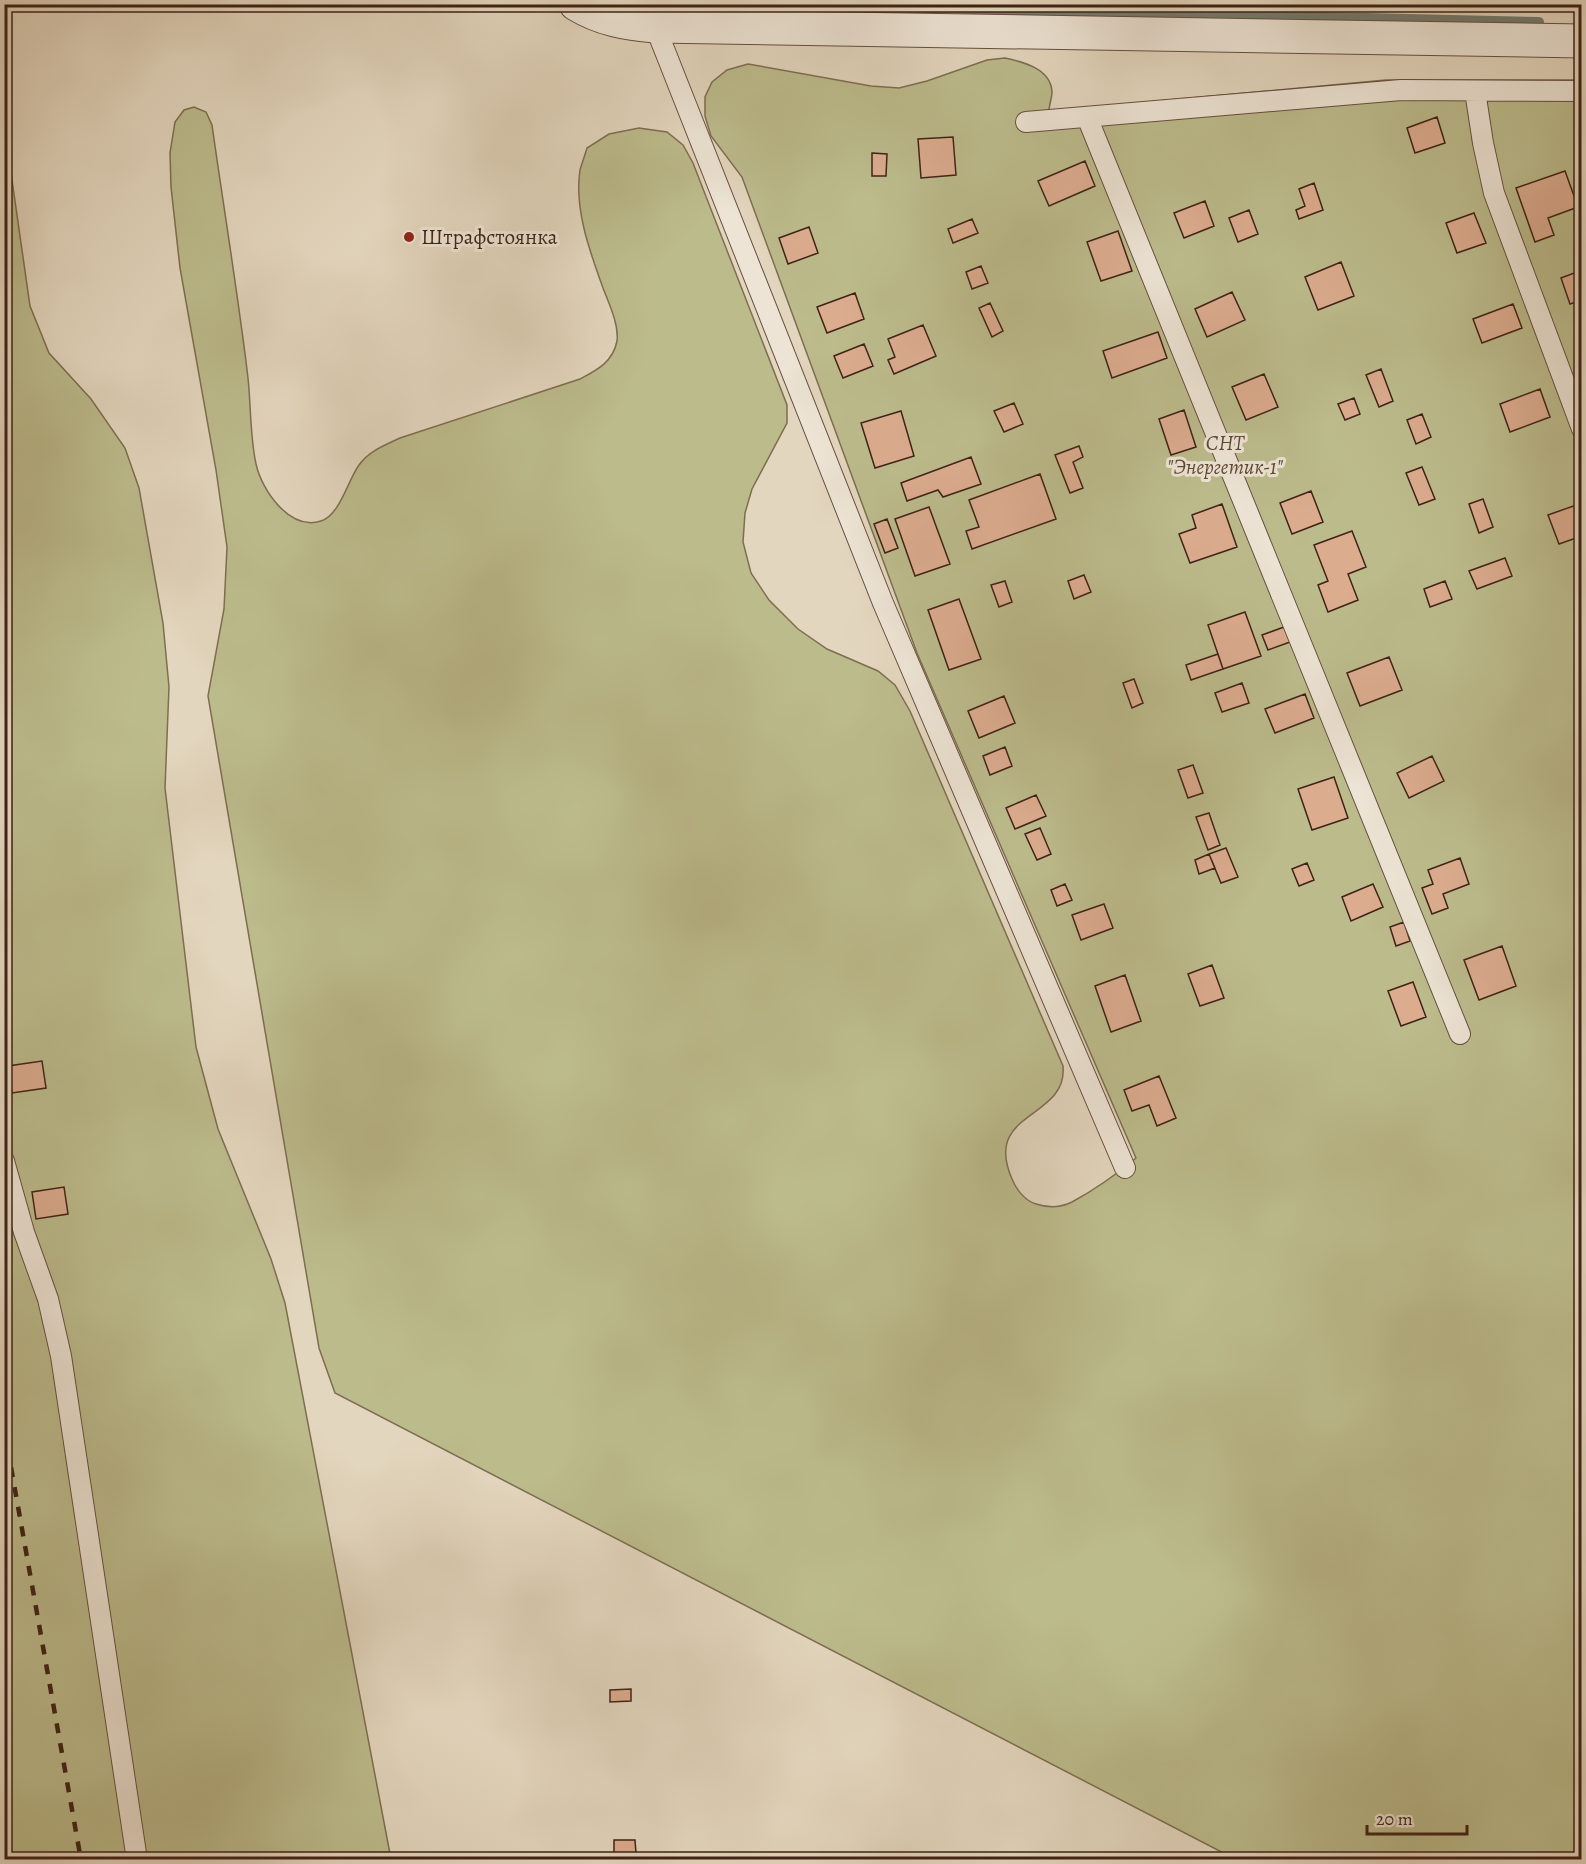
<svg xmlns="http://www.w3.org/2000/svg" width="1586" height="1864" viewBox="0 0 1586 1864" font-family="Alegreya,serif">
	<style>
		.green { fill: #bcbb8c; stroke: #7e6e51; stroke-width: 1.5 }
		.lines { fill: none; stroke-linecap: round; stroke-linejoin: round }
		.stream { stroke: #737d71; stroke-width: 10 }
		.building { fill: #dcac8f; stroke: #3f2216; stroke-width: 1.5 }
		.service-casing { stroke: #684f40; stroke-width: 22 }
		.minor-casing { stroke: #684f40; stroke-width: 35 }
		.service { stroke: #ede4d5; stroke-width: 20 }
		.minor { stroke: #ede4d5; stroke-width: 33 }
		.rail { stroke: #3f2216; stroke-width: 4.5; stroke-dasharray: 10 10; stroke-linecap: butt }
		.poi-dot { fill: #8f2418; stroke: #ede4d5; stroke-width: 2 }
		.labels { text-anchor: middle; dominant-baseline: central; stroke-width: 6; stroke-linejoin: round; paint-order: stroke }
		.poi-label { font-size: 21px; fill: #3f2216; stroke: #ede4d5; text-anchor: start }
		.park-label { font-size: 21px; font-style: italic; fill: #5e4834; stroke: #ede4d5 }
	</style>
	<rect width="100%" height="100%" fill="#e3d6be"/>
	<filter id="stains"><feTurbulence type="fractalNoise" baseFrequency=".00333" numOctaves="4"/><feColorMatrix values="0 0 0 0 .2 0 0 0 0 .09 0 0 0 0 .02 0 0 0 .5 -.17"/></filter>
	<radialGradient id="worn" r=".72"><stop offset=".6" stop-color="#630" stop-opacity="0"/><stop offset="1" stop-color="#630" stop-opacity=".3"/></radialGradient>
	<!-- green -->
	<path class="green" d="M1005,58c19,4 46,11 47,34 0,6 -3,13 -3,19l337,-31h195v1779h-346l-900,-466 -16,-45 -111,-652 16,-87 3,-62 -11,-77 -36,-202 -9,-81 -1,-34 5,-31 9,-12 10,-3 12,5 6,13c12,85 26,169 36,253 3,28 2,59 8,86 6,27 34,67 65,57 19,-6 27,-41 38,-56 10,-14 26,-20 41,-27l180,-59c17,-9 33,-17 37,-38 2,-17 -8,-37 -14,-53 -13,-36 -29,-79 -23,-118 2,-7 5,-15 7,-22l22,-14 30,-6 28,4 16,13 10,18 94,242v18l-35,66 -7,24 -2,29 8,31 18,27 29,29 29,20 51,22 17,14 15,26 153,355c5,54 -81,44 -51,113 4,10 13,22 24,25 13,4 23,4 36,-2 22,-12 45,-28 64,-44l-219,-505 -175,-476 -31,-41 -6,-20v-19l7,-15 15,-12 21,-6 123,22 28,2 28,-7 60,-21z
		M4,124l26,182 19,47 42,46 34,49 14,40 24,135 6,64 -4,101 31,259 22,82 53,130 14,44 106,556h-381l-6,-29z"/>
	<g class="lines">
		<!-- stream -->
		<path class="stream" d="M754,4l785,18"/>
	</g>
	<!-- building -->
	<path class="building" d="M1437,117l8,26 -30,10 -8,-25z
		M953,137l3,38 -35,3 -3,-39z
		M872,153l15,1 -1,22h-14z
		M1085,161l10,25 -46,20 -11,-25z
		M1565,171l13,36 -30,11 6,17 -19,7 -19,-54z
		M1314,183l9,27 -24,9 -3,-9 9,-4 -6,-17z
		M1205,201l9,25 -30,12 -10,-25z
		M1249,210l9,24 -20,8 -9,-24z
		M1474,213l12,30 -29,10 -11,-30z
		M972,219l6,14 -25,10 -5,-14z
		M809,227l9,26 -30,11 -9,-26z
		M1118,231l14,40 -31,10 -14,-39z
		M1341,262l13,34 -36,14 -13,-33z
		M981,266l7,17 -16,6 -6,-17z
		M1582,270v30l-12,4 -9,-26z
		M1232,292l13,28 -38,17 -12,-28z
		M855,293l9,26 -37,14 -10,-26z
		M990,303l13,28 -11,6 -13,-29z
		M1513,304l9,24 -40,15 -9,-24z
		M923,325l13,31 -42,18 -6,-14 7,-3 -7,-18z
		M1158,332l9,26 -55,20 -9,-27z
		M864,344l9,22 -30,12 -9,-22z
		M1381,369l12,32 -14,6 -13,-32z
		M1264,374l14,33 -32,13 -14,-33z
		M1540,389l10,28 -40,15 -10,-28z
		M1354,398l6,16 -15,6 -7,-16z
		M1014,403l9,21 -19,8 -10,-21z
		M1184,410l12,37 -25,8 -12,-36z
		M901,411l13,45 -39,12 -14,-45z
		M1422,414l9,23 -15,7 -9,-24z
		M1079,446l4,11 -10,5 10,26 -13,5 -15,-38z
		M971,457l10,27 -38,13 -5,-7 -31,11 -6,-18z
		M1422,467l13,32 -16,6 -13,-32z
		M1040,474l16,45 -84,30 -6,-18 13,-4 -10,-27z
		M1311,491l12,31 -31,12 -12,-31z
		M1483,499l10,28 -14,6 -10,-29z
		M1582,503v33l-23,8 -11,-29z
		M1222,504l15,43 -47,16 -11,-29 17,-6 -4,-13z
		M929,507l21,57 -35,12 -20,-57z
		M887,519l11,29 -13,5 -11,-29z
		M1352,531l14,36 -18,7 10,26 -30,12 -10,-27 10,-4 -14,-36z
		M1505,558l7,18 -35,13 -8,-18z
		M1084,575l7,17 -17,7 -6,-18z
		M1005,581l7,21 -13,5 -8,-22z
		M1445,581l7,18 -22,8 -6,-18z
		M959,599l22,60 -32,11 -21,-60z
		M1245,612l16,44 -38,13 -15,-44z
		M1284,627l6,15 -22,8 -6,-15z
		M1218,654l5,15 -32,11 -5,-15z
		M1389,657l13,33 -42,16 -13,-33z
		M1134,679l9,24 -11,5 -9,-25z
		M1242,683l7,20 -27,9 -7,-19z
		M1305,694l9,24 -39,15 -10,-24z
		M1004,696l11,27 -36,15 -11,-27z
		M1005,747l7,19 -22,9 -7,-19z
		M1432,756l12,25 -35,17 -12,-25z
		M1193,765l10,28 -15,5 -10,-28z
		M1334,777l14,41 -36,12 -14,-41z
		M1036,795l10,21 -31,13 -9,-21z
		M1209,813l11,32 -12,5 -12,-33z
		M1040,828l11,26 -14,6 -12,-26z
		M1226,848l12,29 -17,6 -12,-29z
		M1209,854l6,14 -16,6 -4,-14z
		M1460,858l9,26 -26,10 5,14 -16,6 -10,-26 11,-4 -5,-14z
		M1307,863l7,17 -15,6 -7,-17z
		M1065,884l7,16 -15,6 -6,-16z
		M1373,884l10,23 -32,14 -9,-24z
		M1104,904l9,24 -32,12 -9,-25z
		M1404,922l6,19 -14,5 -6,-19z
		M1502,946l14,40 -37,14 -15,-40z
		M1212,965l12,33 -24,8 -12,-32z
		M1125,975l16,46 -30,11 -16,-46z
		M1413,982l13,35 -25,9 -13,-35z
		M42,1061l4,27 -34,5 -4,-27z
		M1159,1076l17,42 -19,8 -8,-21 -17,6 -8,-21z
		M64,1187l4,27 -32,5 -4,-27z
		M631,1689v12l-21,1v-12z
		M614,1840h21l1,13h-22z"/>
	<g class="lines">
		<!-- service casing -->
		<g class="service-casing">
			<path id="service" d="M655,26l228,577 242,565
				M1475,91l8,52 11,50 88,236
				M1087,117l373,917
				M1026,122l375,-32 181,1
				M4,1161l20,71 24,67 13,57 76,504"/>
		</g>
		<!-- minor casing -->
		<g class="minor-casing">
			<path id="minor" d="M576,4c25,15 50,20 79,22l927,15"/>
		</g>
		<!-- service -->
		<use href="#service" class="service"/>
		<!-- minor -->
		<use href="#minor" class="minor"/>
		<!-- rail -->
		<path class="rail" d="M4,1428l77,432"/>
	</g>
	<!-- markers -->
	<circle class="poi-dot" cx="409" cy="237" r="6"/>
	<g class="labels">
		<!-- poi labels -->
		<g class="poi-label">
			<text x="421" y="237">Штрафстоянка</text>
		</g>
		<!-- park labels -->
		<g class="park-label">
			<text x="1225" y="443">СНТ<tspan x="1225" dy="24">"Энергетик-1"</tspan></text>
		</g>
	</g>
	<!-- margin -->
	<rect width="1586" height="1864" fill="none" stroke="#e3d6be" stroke-width="24"/>
	<rect x="6" y="6" width="1574" height="1852" fill="none" stroke="#3f2216" stroke-width="3"/>
	<rect x="12" y="12" width="1562" height="1840" fill="none" stroke="#3f2216" stroke-width="1.5"/>
	<!-- scale -->
	<path d="M1367 1825v9h100v-9" fill="none" stroke="#3f2216" stroke-width="3"/>
	<text x="1376" y="1825" font-size="18" fill="#3f2216" stroke="#ede4d5" stroke-width="4.5" paint-order="stroke">20 m</text>
	<rect width="100%" height="100%" filter="url(#stains)"/>
	<rect width="100%" height="100%" fill="url(#worn)"/>
</svg>
